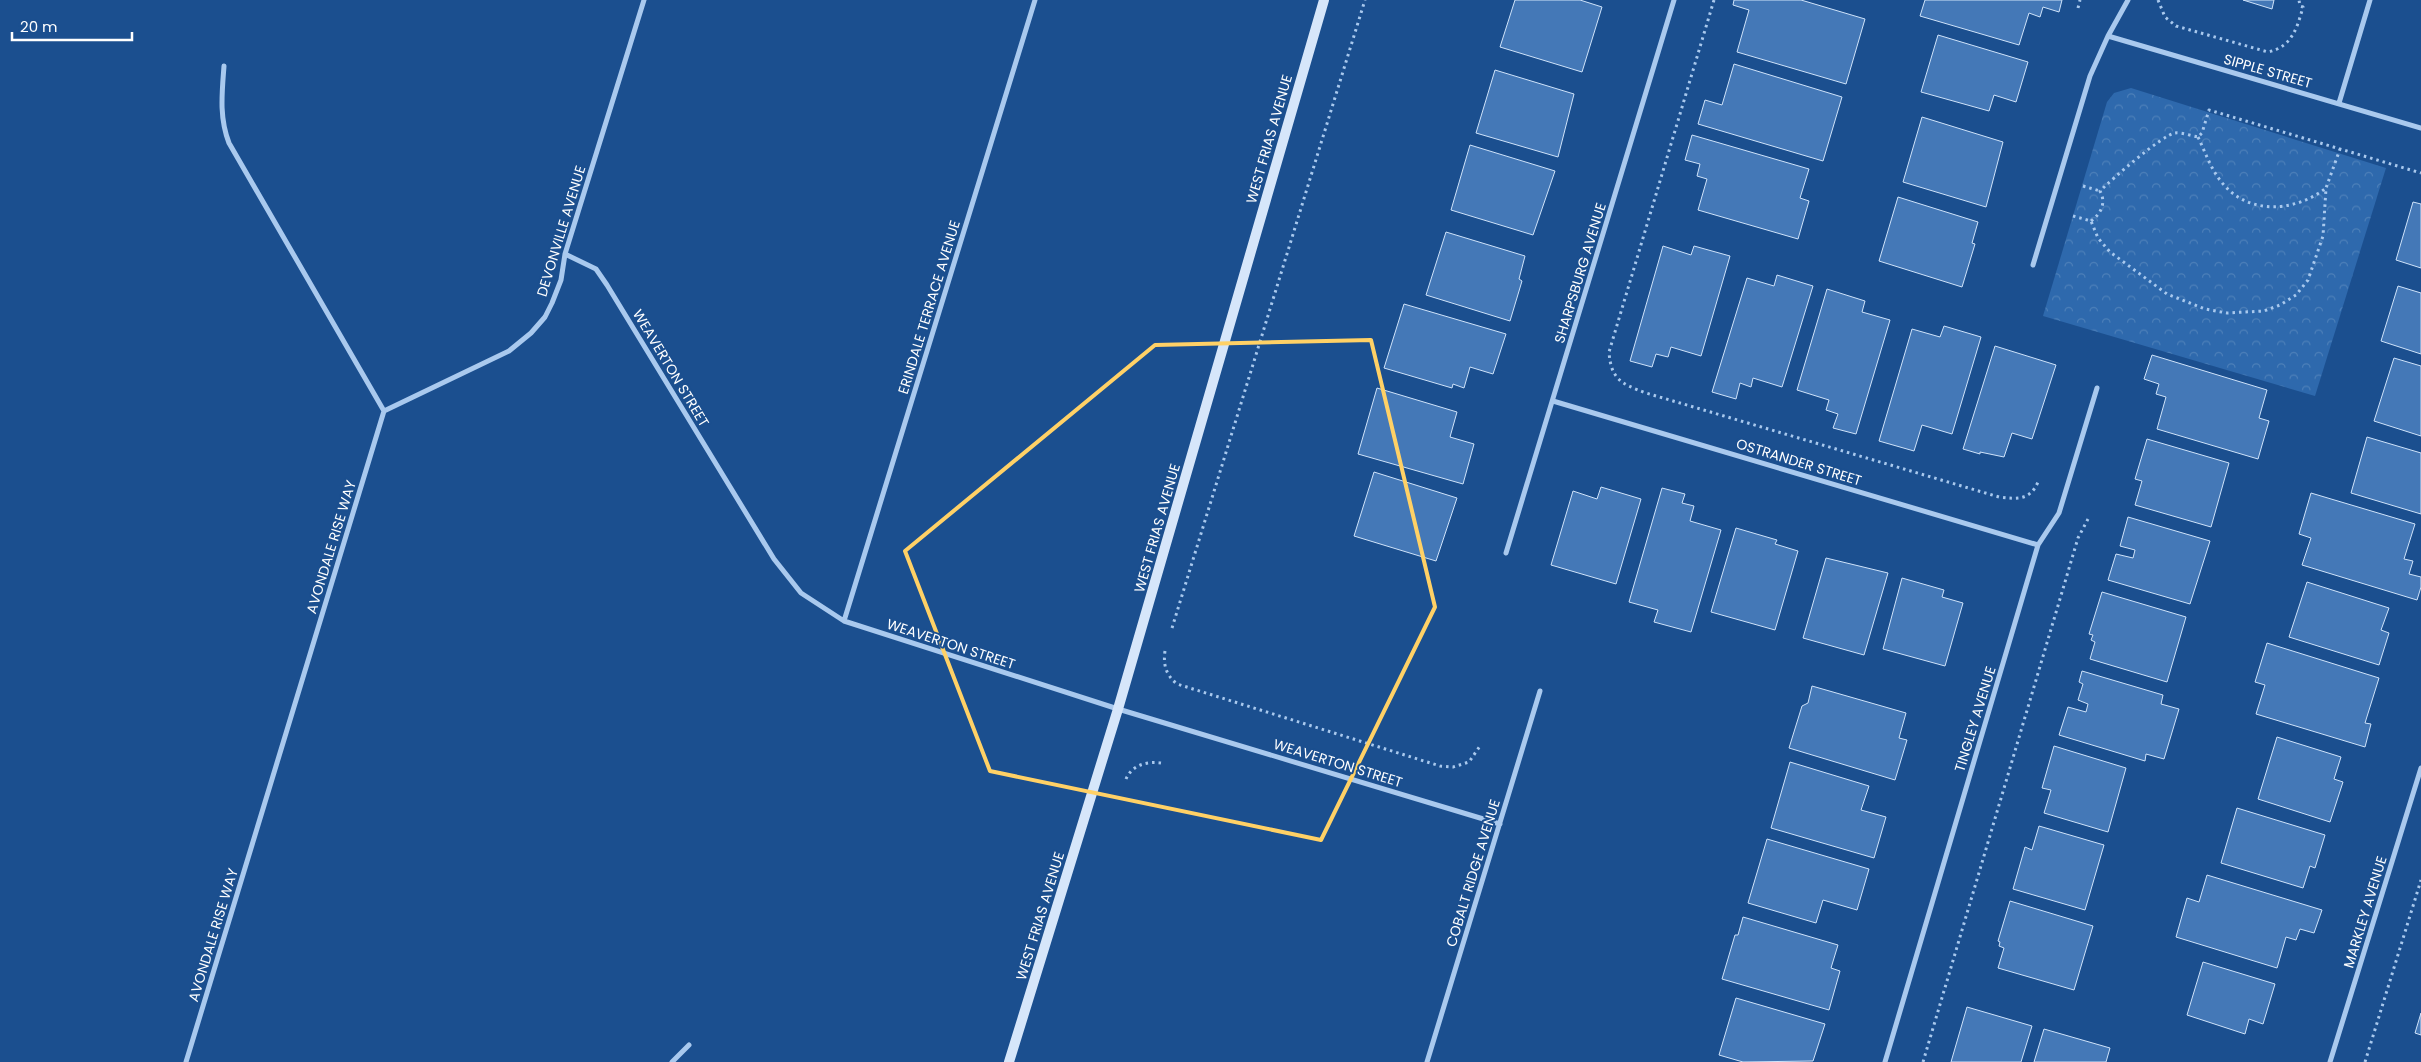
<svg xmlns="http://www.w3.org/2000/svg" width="2421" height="1062" viewBox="0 0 2421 1062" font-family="Poppins,sans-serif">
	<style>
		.park { fill: url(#park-crowns) }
		.building { fill: #4478b7; stroke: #cfe3fa }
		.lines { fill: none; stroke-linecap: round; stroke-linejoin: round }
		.path { stroke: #a9c9ee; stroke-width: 3; stroke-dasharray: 2.5 4; stroke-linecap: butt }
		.street { stroke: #a9c9ee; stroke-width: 5 }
		.secondary { stroke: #d6e6fa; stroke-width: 10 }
		.marked { fill: none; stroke: #ffd166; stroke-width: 4; stroke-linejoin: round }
		.labels { text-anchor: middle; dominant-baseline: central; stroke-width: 4; stroke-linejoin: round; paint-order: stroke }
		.street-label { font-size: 14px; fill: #fff; stroke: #1b4f8f }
	</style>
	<defs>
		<pattern id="park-crowns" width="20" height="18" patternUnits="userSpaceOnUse" patternTransform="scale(1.25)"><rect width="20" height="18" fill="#2e69ad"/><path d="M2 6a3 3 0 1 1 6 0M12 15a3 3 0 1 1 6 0" fill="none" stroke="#4d80b9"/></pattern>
	</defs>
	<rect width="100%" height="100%" fill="#1b4f8f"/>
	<!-- park -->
	<path class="park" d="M2131,88l255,80 -71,228 -272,-80 64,-214 7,-9z"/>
	<!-- building -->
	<path class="building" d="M1515,0h65l22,7 -20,65 -82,-25z
		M1734,0h67l64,19 -19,65 -109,-32 12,-42 -16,-5z
		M1925,0h137l-3,12 -16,-5 -3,10 -11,-4 -10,32 -99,-29z
		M2243,0h31l-2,9z
		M1938,35l90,27 -12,40 -22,-7 -5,16 -68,-19z
		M1734,64l108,33 -19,64 -125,-37 7,-24 17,5z
		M1495,70l79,24 -16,63 -82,-24z
		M1922,117l81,25 -17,65 -83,-25z
		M1692,135l117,34 -9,29 9,3 -11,38 -100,-29 9,-31 -10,-3 3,-12 -15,-4z
		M1470,145l85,26 -22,64 -82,-25z
		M1898,197l80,25 -6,21 3,1 -13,43 -83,-26z
		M2413,202l8,2v64l-25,-8z
		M1446,232l79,24 -6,23 3,2 -12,40 -84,-26z
		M1663,246l28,9 3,-9 36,10 -29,100 -30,-9 -3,10 -12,-3 -4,13 -22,-6z
		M1777,275l36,11 -31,101 -29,-9 -2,9 -11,-4 -4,16 -24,-7 35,-114 27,8z
		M2398,286l23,7v61l-40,-13z
		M1827,289l38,12 -3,11 28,8 -34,114 -23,-6 5,-14 -12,-4 3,-10 -32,-10z
		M1404,304l102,30 -13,40 -23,-7 -6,21 -11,-4 -1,4 -68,-20z
		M1944,326l37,11 -29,97 -30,-9 -8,26 -35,-10 33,-112 28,8z
		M1995,346l61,19 -24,74 -20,-6 -8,24 -24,-5v2l-17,-5z
		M2152,355l115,35 -8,28 10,3 -11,38 -101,-30 9,-32 -10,-3 3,-10 -15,-5z
		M2394,358l27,8v70l-47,-15z
		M1377,388l80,24 -7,25 24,7 -11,40 -105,-30z
		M2367,437l54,16v61l-70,-21z
		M2147,439l82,24 -18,64 -76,-22 7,-24 -7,-2z
		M1374,472l83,26 -21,63 -82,-25z
		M1601,487l40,12 -25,85 -65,-19 22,-74 24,8z
		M1662,488l23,6 -3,9 12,3 -4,15 31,9 -30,102 -37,-10 4,-12 -29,-8z
		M2311,493l104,31 -11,35 9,2 -4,13 12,3v10l-4,13 -115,-35 9,-27 -12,-4z
		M2128,517l82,24 -20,63 -82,-24 8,-26 17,4 2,-8 -15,-4z
		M1736,528l41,12 -2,4 23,7 -23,79 -64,-18z
		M1826,558l62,15 -24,82 -61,-17z
		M1902,578l42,12 -2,7 21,6 -18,63 -62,-17z
		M2307,582l82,26 -8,22 8,3 -10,32 -90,-28z
		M2102,592l84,25 -19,65 -77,-23 5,-17 -4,-2 2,-5 -4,-1z
		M2267,643l112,35 -14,45 6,1 -6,23 -109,-33 9,-29 -10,-3z
		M2082,671l81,24 -2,9 18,5 -15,50 -18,-5 -1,7 -86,-26 9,-28 18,5 2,-8 -10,-4 5,-16 -4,-2z
		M1812,686l94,27 -7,25 8,2 -12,40 -106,-32 13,-42 6,-3z
		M2277,737l64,20 -7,22 9,3 -13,40 -72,-23z
		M2054,746l72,22 -18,64 -64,-19 7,-23 -9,-2z
		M1790,762l79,24 -8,24 25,7 -12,41 -103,-30z
		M2237,808l88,27 -10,33 -5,-2 -7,22 -82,-25z
		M2039,826l65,19 -19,65 -72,-21 12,-42 7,3z
		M1767,839l102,30 -12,41 -34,-10 -7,23 -68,-20z
		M2207,875l115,35 -8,23 -14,-4 -4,11 -10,-3 -9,31 -101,-31 11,-39 12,4z
		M2010,901l83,25 -19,64 -76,-22 6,-20 -5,-2 1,-4 -2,-1z
		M1743,917l95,28 -7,23 9,3 -11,39 -107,-31 13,-44h3z
		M2203,962l72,22 -12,40 -14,-5 -4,15 -58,-19z
		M1736,998l89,26 -12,37 -70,1 -24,-7z
		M1967,1007l65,19 -11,36h-70z
		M2421,1013v22l-6,-2z
		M2044,1029l66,19 -4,14h-72z"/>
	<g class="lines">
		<!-- path -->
		<path class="path" d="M1714,0l-105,352c2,28 13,32 37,41l353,104c17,2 31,4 39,-15
			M2158,0l7,17 11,9 92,26c24,-5 29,-24 35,-45l-3,-1 -1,-6
			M2078,8l2,-8
			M2198,137c8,17 14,35 26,48 27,31 73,26 102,3
			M2083,186l17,5
			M2073,216l18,5 7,17 12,14 57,42 38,15 22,4 37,-2 16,-6 16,-10 12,-15 15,-44 3,-48 14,-39
			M2091,221c11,-8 15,-19 9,-30 11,-11 62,-56 75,-58 6,-1 17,3 23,4l4,-4 7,-23 212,63
			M1172,628l193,-628
			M1165,651c-2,14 1,24 12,33l263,82 13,1 16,-5 11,-16
			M1126,779c6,-14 21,-18 35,-16
			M1923,1062l155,-524 10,-19
			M2365,1062l56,-182"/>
		<!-- street -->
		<path class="street" d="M2128,0l-20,36 313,92
			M2339,103l31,-103
			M565,254l31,15 11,16 167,274 27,34 43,28 274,88 382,115
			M2033,265l57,-189 18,-40
			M1553,401l485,144
			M384,411l125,-60 22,-18 14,-16 7,-14 9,-23 4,-26 79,-254
			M1506,553l168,-553
			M844,621l191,-621
			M186,1062l198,-651 -155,-268c-10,-26 -7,-50 -5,-77
			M672,1062l17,-17
			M1427,1062l113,-371
			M1885,1062l153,-517 21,-32 38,-125
			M2330,1062l91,-294"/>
		<!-- secondary -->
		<path class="secondary" d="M1009,1062l109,-353 206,-709"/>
	</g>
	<!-- marked area -->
	<path class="marked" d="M1371,340l64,267 -114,233 -331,-69 -85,-220 250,-206z"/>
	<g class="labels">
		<!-- street labels -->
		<g class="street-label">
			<text transform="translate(2268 71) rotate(16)">SIPPLE STREET</text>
			<text transform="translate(1269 139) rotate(-74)">WEST FRIAS AVENUE</text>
			<text transform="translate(561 231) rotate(-73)">DEVONVILLE AVENUE</text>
			<text transform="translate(1580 273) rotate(-73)">SHARPSBURG AVENUE</text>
			<text transform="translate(929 307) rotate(-73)">ERINDALE TERRACE AVENUE</text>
			<text transform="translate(671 368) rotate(59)">WEAVERTON STREET</text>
			<text transform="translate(1799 462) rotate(17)">OSTRANDER STREET</text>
			<text transform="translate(1157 528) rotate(-74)">WEST FRIAS AVENUE</text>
			<text transform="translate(331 547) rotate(-73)">AVONDALE RISE WAY</text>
			<text transform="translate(951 644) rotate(18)">WEAVERTON STREET</text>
			<text transform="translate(1975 719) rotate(-73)">TINGLEY AVENUE</text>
			<text transform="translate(1338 763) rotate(17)">WEAVERTON STREET</text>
			<text transform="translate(1473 873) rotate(-73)">COBALT RIDGE AVENUE</text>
			<text transform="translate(2365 912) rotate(-73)">MARKLEY AVENUE</text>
			<text transform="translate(1040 916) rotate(-73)">WEST FRIAS AVENUE</text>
			<text transform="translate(213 935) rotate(-73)">AVONDALE RISE WAY</text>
		</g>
	</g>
	<!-- scale -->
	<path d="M12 32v8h120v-8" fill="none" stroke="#ffffff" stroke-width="2.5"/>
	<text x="20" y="32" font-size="15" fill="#ffffff" stroke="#1b4f8f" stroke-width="4" paint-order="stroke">20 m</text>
</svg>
